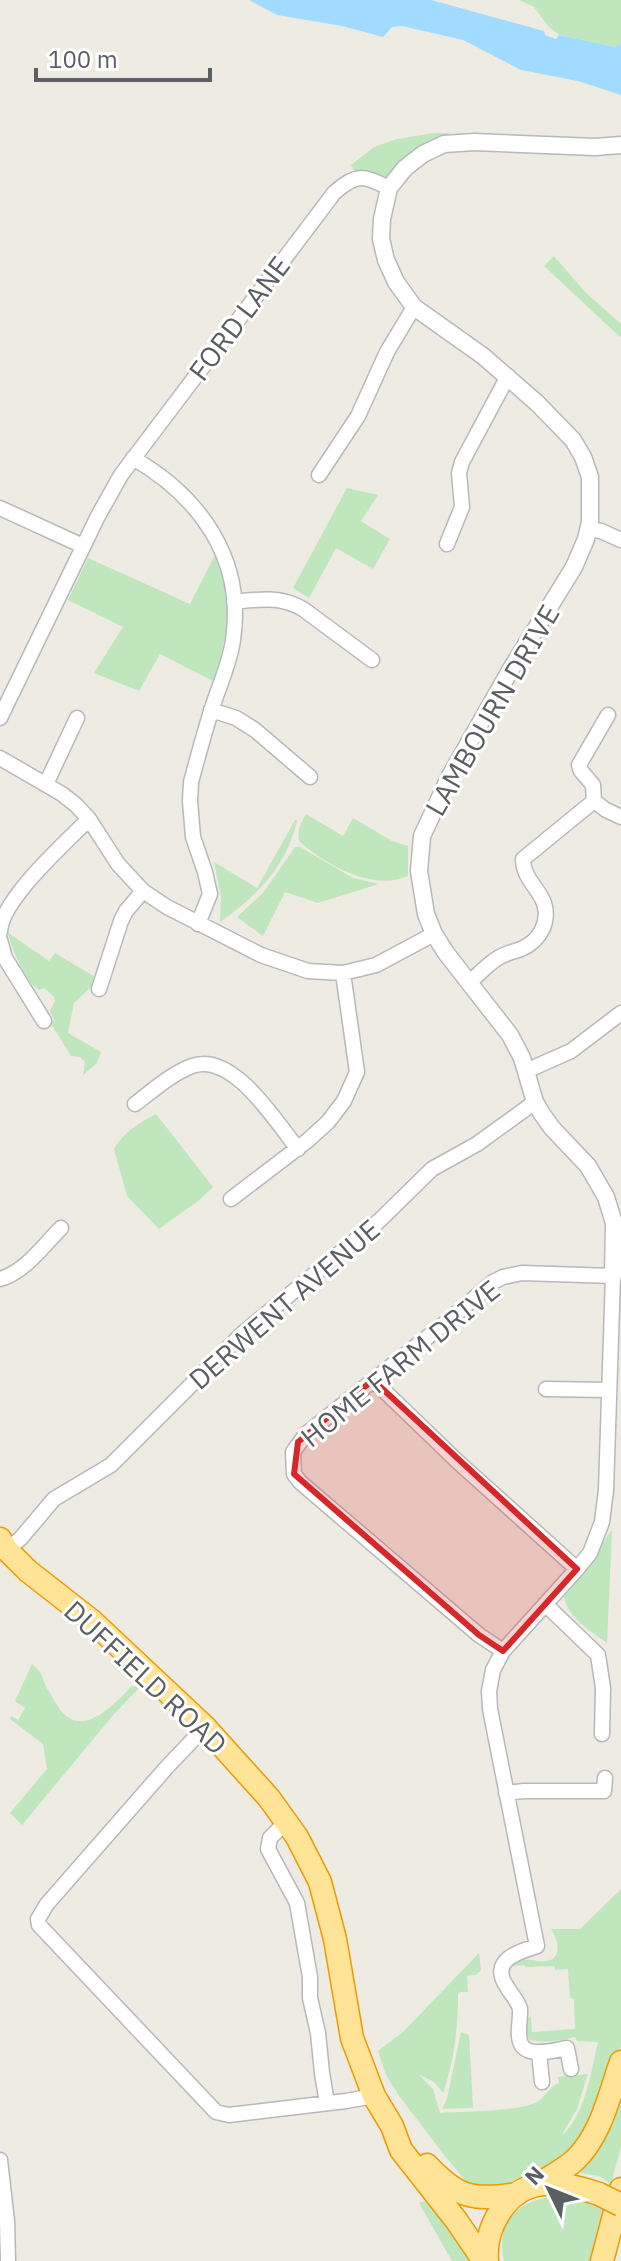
<svg xmlns="http://www.w3.org/2000/svg" width="621" height="2261" viewBox="0 0 621 2261" font-family="'IBM Plex Sans',sans-serif">
	<style>
		.green { fill: #c0e6be }
		.water { fill: #a1dbff }
		.lines { fill: none; stroke-linecap: round; stroke-linejoin: round }
		.minor-casing { stroke: #b5b9bd; stroke-width: 17 }
		.tertiary-casing { stroke: #b5b9bd; stroke-width: 19 }
		.trunk-casing { stroke: #f09900; stroke-width: 25 }
		.minor { stroke: #fff; stroke-width: 14 }
		.tertiary { stroke: #fff; stroke-width: 16 }
		.trunk { stroke: #ffe497; stroke-width: 22 }
		.trunk-bridge-casing { stroke: #f09900; stroke-width: 25; stroke-linecap: butt }
		.trunk-bridge { stroke: #ffe497; stroke-width: 22 }
		.marked { fill: #d62828; fill-opacity: 0.2; stroke: #d62828; stroke-width: 6; stroke-linejoin: round }
		.labels { text-anchor: middle; dominant-baseline: central; stroke-width: 6; stroke-linejoin: round; paint-order: stroke }
		.street-label { font-size: 28px; fill: #5b5f64; stroke: #fff }
	</style>
	<rect width="100%" height="100%" fill="#eeebe2"/>
	<!-- green -->
	<path class="green" d="M519,0h102v44l-6,3 -56,-12 -11,-9 -14,-19z
		M434,133h16l-19,11 -37,30 -11,3 -29,-7 -3,-5 23,-18 23,-8z
		M554,256l32,37 35,31v14l-77,-72z
		M347,488l31,7 -17,26 29,18 -17,30 -37,-21 -27,50 -16,-10z
		M216,553c19,48 13,79 -3,128l-53,-27 -21,37 -45,-18 29,-46 -55,-27 20,-42 102,46z
		M306,814l37,22 10,-18 39,23 16,5v30c-34,16 -84,-12 -109,-35 -2,-11 2,-18 7,-27z
		M295,820l2,1c-11,46 -39,74 -77,101l1,-26 -7,-34 43,26z
		M295,847h5l53,31 26,6 -61,19 -33,-11 -22,44 -26,-19 26,-24z
		M7,932l42,29 6,-8 40,24 -4,10 -17,16 -6,30 33,19 -4,11 -14,12 2,-13 -5,-5 -9,-1 -20,-32 3,-4 -4,-9 5,-10 -1,-4 -10,-9 -4,2c-16,-7 -27,-42 -33,-58z
		M156,1114l57,73 -15,14 -39,28 -32,-33 -13,-47c8,-16 27,-27 42,-35z
		M612,1530l-5,113c-16,-12 -39,-25 -43,-46z
		M32,1664c13,11 9,13 16,26 5,7 9,16 14,22 23,26 54,-10 70,-26l8,1 -26,27 -92,111 -12,-12 37,-44 -4,-25 -33,-25 1,-3 7,4 7,-12 -10,-7z
		M621,1889v157l-20,59 -25,45 -16,15 -64,23 -22,-1 -9,-7 -24,-29 -42,-55 -13,-21 -8,-24 25,-19 76,-79 2,17 -5,5 -9,1 1,16h-8l-2,2c0,35 -4,67 -15,99l-9,-11 -16,-8 15,15 7,24c24,-2 74,-1 95,-10 10,-4 13,-16 24,-20l-1,-6 30,-3 -11,35 -16,27c24,-19 30,-65 37,-94l-21,-1 -2,-4c-15,4 -33,7 -47,2l-3,-17 6,-6 1,16 43,-3 -1,-30 -4,-1 -2,-29 -13,1v-4l-30,1v-2l-12,1 -2,3c3,-4 4,-7 10,-9 8,-2 17,3 26,1 16,-3 11,-22 4,-32h29z
		M461,2032l8,3 4,73 -31,1 5,-10z
		M621,2085v61l-10,38 -12,-8 -19,-3 26,-46z
		M553,2197l33,5 21,10 -14,49h-89c-9,-37 13,-61 49,-64z
		M426,2201l22,18 29,42h-25l-33,-58z"/>
	<!-- water -->
	<path class="water" d="M249,0h182l113,31 1,4 11,4 3,-4 56,12 6,-3v51l-43,-14 -57,-11 -58,-30 -61,-14 -10,1 -9,10 -41,-11 -65,-11z"/>
	<g class="lines">
		<!-- minor casing -->
		<g class="minor-casing">
			<path id="minor" d="M133,458c67,39 112,101 100,182 -3,22 -13,44 -20,65 -8,25 -15,51 -22,77l-1,19 3,36 12,35 5,22 -12,30
				M319,475l39,-59 29,-64 27,-45
				M0,508l83,38
				M588,529l13,2 20,9
				M447,544l15,-37 -3,-34 3,-11 46,-86
				M234,602c25,-3 47,-6 69,7l69,51
				M211,710l25,8 19,12 55,47
				M0,718l98,-202 23,-41 213,-282c23,-20 29,-18 55,-5
				M0,758l62,36 14,11 13,14 29,45 25,27 24,16 94,48 47,16 35,2 33,-8 58,-31
				M46,784l31,-66
				M594,801l12,9 15,7
				M0,932c1,-32 66,-90 89,-113
				M0,940l5,18 39,63
				M470,982c9,-8 18,-18 28,-24 8,-5 15,-6 23,-9 19,-8 29,-27 23,-46 -6,-16 -21,-25 -21,-44l71,-58 -1,-16 -12,-14 -2,-6 29,-50
				M99,989l22,-68 5,-10 17,-20
				M526,1071l45,-20 50,-38
				M135,1104c17,-13 36,-30 57,-38 41,-15 84,56 106,83
				M231,1199l76,-58 21,-19 16,-21 13,-29 -14,-99
				M0,1279c25,-7 43,-33 61,-51
				M373,1380l84,81 120,108
				M546,1389l63,1
				M7,1550l14,-12 33,-39 57,-34 132,-132 137,-113 52,-51 45,-25 58,-42
				M545,1604l53,51 5,33 -1,46
				M503,1651l-24,-16 -179,-153 -6,-8 -1,-22 13,-18 143,-114 44,-38 10,-5 19,-4 91,3 -7,214 -4,32 -12,31 -13,16 -74,82 -10,19 -4,21 1,18 47,237c-20,6 -48,15 -30,41 4,7 11,14 13,22 1,11 -5,29 3,38 10,10 32,3 44,1l4,21
				M205,1727l-38,40 -120,137 -9,15 1,6 177,187 13,3 117,-14 28,-5
				M506,1793l18,-2h80l1,-13
				M287,1821l-17,17 -2,11 29,54 13,74v21l8,35 4,40 5,30
				M539,2052l3,30
				M0,2160l7,61 1,40"/>
		</g>
		<!-- tertiary casing -->
		<g class="tertiary-casing">
			<path id="tertiary" d="M613,1276l1,-53 -8,-26 -18,-31 -36,-38 -10,-14 -7,-12 -13,-44 -12,-23 -64,-82 -12,-19 -8,-20 -7,-43 3,-35 28,-60 61,-107 63,-102 12,-28 4,-17v-45l-7,-20 -10,-17 -36,-37 -54,-47 -69,-49 -18,-25 -10,-22 -5,-21 1,-20 7,-31 16,-20 18,-14 21,-10 30,-2 121,5 26,-2"/>
		</g>
		<!-- trunk casing -->
		<g class="trunk-casing">
			<path id="trunk" d="M0,1539l7,11 21,21 64,50 113,106 64,71 28,39 23,45 15,57 17,99 22,58 18,30 9,24 55,70 28,41
				M427,2165c31,33 46,36 90,29
				M537,2185c13,-8 27,-15 38,-25 26,-25 34,-64 46,-98
				M487,2261c-3,-31 18,-71 51,-76 20,-4 43,3 61,9
				M602,2261l19,-72"/>
		</g>
		<!-- minor -->
		<use href="#minor" class="minor"/>
		<!-- tertiary -->
		<use href="#tertiary" class="tertiary"/>
		<!-- trunk -->
		<use href="#trunk" class="trunk"/>
		<!-- trunk-bridge casing -->
		<g class="trunk-bridge-casing">
			<path id="trunk-bridge" d="M599,2194l22,11"/>
		</g>
		<!-- trunk-bridge -->
		<use href="#trunk-bridge" class="trunk-bridge"/>
	</g>
	<!-- marked area -->
	<path class="marked" d="M373,1380l204,189 -74,82 -24,-16 -185,-161 4,-32z"/>
	<g class="labels">
		<!-- street labels -->
		<g class="street-label">
			<text transform="translate(239 318) rotate(-53)">FORD LANE</text>
			<text transform="translate(492 710) rotate(-60)">LAMBOURN DRIVE</text>
			<text transform="translate(284 1304) rotate(-41)">DERWENT AVENUE</text>
			<text transform="translate(400 1363) rotate(-39)">HOME FARM DRIVE</text>
			<text transform="translate(146 1677) rotate(43)">DUFFIELD ROAD</text>
		</g>
	</g>
	<!-- north arrow -->
	<g transform="translate(549 2189) rotate(313)" stroke="#ffffff" stroke-width="6" paint-order="stroke">
	<path d="M0-6L14 30L0 20L-14 30Z" fill="#5b5f64"/>
	<text y="-12" font-size="22" font-weight="bold" text-anchor="middle" fill="#5b5f64">N</text>
	</g>
	<!-- scale -->
	<path d="M36 68v12h174v-12" fill="none" stroke="#5b5f64" stroke-width="4"/>
	<text x="48" y="68" font-size="24" fill="#5b5f64" stroke="#ffffff" stroke-width="6" paint-order="stroke">100 m</text>
</svg>
